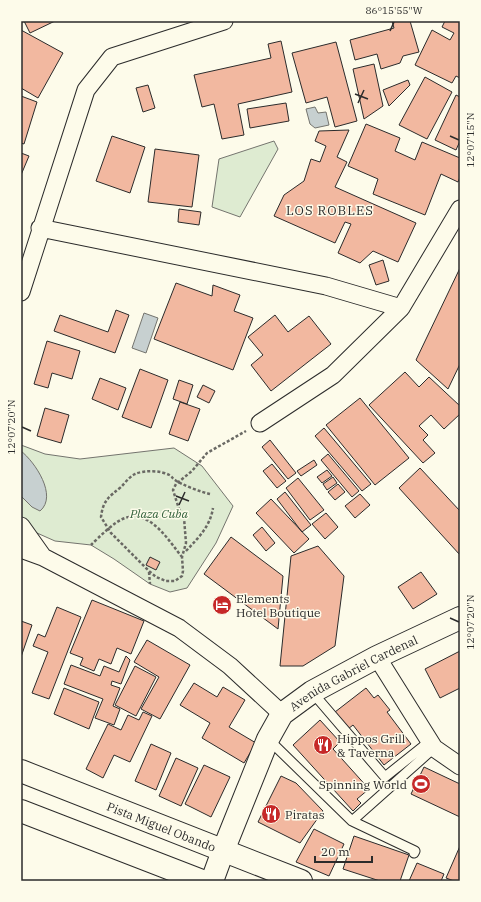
<svg xmlns="http://www.w3.org/2000/svg" width="481" height="902" viewBox="0 0 481 902" font-family="'IBM Plex Serif',serif">
	<style>
		.green { fill: #deebd1; stroke: #74746e }
		.water { fill: #c7d0d0; stroke: #74746e }
		.building { fill: #f2b8a0; stroke: #2b2b2b }
		.lines { fill: none; stroke-linecap: round; stroke-linejoin: round }
		.lane-casing { stroke: #2b2b2b; stroke-width: 11 }
		.street-casing { stroke: #2b2b2b; stroke-width: 19 }
		.secondary-casing { stroke: #2b2b2b; stroke-width: 24 }
		.path { stroke: #6a6964; stroke-width: 2.5; stroke-dasharray: 3 2; stroke-linecap: butt }
		.lane { stroke: #fdfbea; stroke-width: 9 }
		.street { stroke: #fdfbea; stroke-width: 17 }
		.secondary { stroke: #fdfbea; stroke-width: 22 }
		.ticks { fill: none; stroke: #2b2b2b; stroke-width: 1.5 }
		.labels { text-anchor: middle; dominant-baseline: central; stroke-width: 3; stroke-linejoin: round; paint-order: stroke }
		.park-label { font-size: 12px; font-style: italic; fill: #34623c; stroke: #fdfbea }
		.poi-label { font-size: 12px; fill: #2b2b2b; stroke: #fdfbea; text-anchor: start }
		.street-label { font-size: 12px; fill: #2b2b2b; stroke: #fdfbea }
		.neighbourhood-label { font-size: 13px; letter-spacing: 1px; fill: #2b2b2b; stroke: #fdfbea }
		.neatline { fill: none; stroke: #2b2b2b; stroke-width: 1.5 }
		.ticks-label { font-size: 10px; text-anchor: middle; fill: #2b2b2b }
	</style>
	<rect width="100%" height="100%" fill="#fdfbea"/>
	<!-- green -->
	<path class="green" d="M274,141l4,8 -38,68 -28,-10 7,-48z
		M21,445l24,9 35,5 94,-11 28,18 31,40 -17,37 -29,45 -17,4 -20,-8 -36,-25 -23,-14 -36,-4 -18,-8 -16,-14z"/>
	<!-- water -->
	<path class="water" d="M315,107l3,6 8,-1 3,13 -14,3 -5,-4 -4,-15z
		M144,313l14,5 -12,35 -14,-5z
		M21,451c14,11 37,45 19,60l-8,-4 -11,-11z"/>
	<!-- building -->
	<path class="building" d="M24,21h31l-25,12z
		M392,21h18l9,31 -16,4 -3,7 -19,6 -4,-15 -22,6 -5,-20 44,-12z
		M445,21h15v57l-4,-2 -4,7 -37,-18 17,-35 18,10 4,-7 -12,-6z
		M21,30l42,23 -25,45 -17,-10z
		M281,41l11,51 -54,12 6,31 -22,4 -8,-35 -12,3 -8,-32 77,-17 -3,-14z
		M336,42l21,79 -22,6 -8,-30 -21,6 -14,-50z
		M374,64l9,42 -19,13 -11,-50z
		M425,77l27,15 -25,47 -28,-14z
		M408,80l2,5 -21,21 -6,-16z
		M148,85l7,23 -12,4 -7,-24z
		M456,95l4,2v44l-4,9 -21,-10z
		M21,96l16,6 -13,42 -3,-1z
		M286,103l3,18 -39,7 -3,-19z
		M366,124l34,14 -5,13 20,9 7,-18 38,16v19l-2,5 -17,-8 -16,41 -52,-21 5,-15 -30,-13z
		M349,130l-12,27 10,5 -12,25 81,36 -18,39 -25,-11 -13,12 -22,-10 13,-29 -6,-2 -10,21 -61,-27 10,-21 20,-14 7,-22 9,3 6,-16 -11,-5 4,-10z
		M112,136l33,11 -15,46 -34,-12z
		M155,149l44,6 -7,52 -44,-5z
		M21,153l8,3 -8,19z
		M179,209l22,3 -2,13 -21,-3z
		M383,260l6,21 -13,4 -7,-20z
		M460,268v96l-12,25 -32,-29z
		M176,283l36,13 1,-11 27,10 -6,16 19,7 -20,52 -79,-31z
		M116,310l13,5 -14,38 -61,-22 6,-16 48,17z
		M275,315l13,17 21,-16 22,28 -60,47 -20,-26 12,-10 -15,-18z
		M47,341l33,10 -8,28 -20,-6 -4,15 -14,-4z
		M140,369l28,11 -17,48 -29,-11z
		M405,372l14,15 10,-10 31,29v8l-16,15 -13,-14 -12,11 9,9 -5,5 12,13 -12,10 -54,-58z
		M100,378l26,10 -8,22 -26,-11z
		M179,380l14,5 -6,19 -14,-5z
		M203,385l12,6 -6,12 -12,-6z
		M360,398l49,60 -34,27 -49,-60z
		M180,402l20,7 -12,32 -19,-7z
		M45,408l24,7 -8,28 -24,-7z
		M324,428l47,56 -9,7 -47,-55z
		M270,440l26,33 -8,6 -26,-32z
		M328,454l31,37 -7,6 -31,-37z
		M314,460l3,5 -16,11 -4,-5z
		M272,464l14,17 -9,7 -14,-17z
		M420,468l40,43v44l-61,-67z
		M327,470l5,6 -10,7 -5,-6z
		M333,477l4,6 -10,7 -4,-6z
		M298,478l26,32 -14,10 -24,-32z
		M338,484l7,8 -10,8 -7,-8z
		M285,492l26,33 -9,7 -25,-33z
		M360,494l10,11 -15,13 -10,-12z
		M271,499l38,40 -15,14 -38,-40z
		M326,513l12,14 -13,12 -13,-15z
		M262,527l13,16 -9,8 -13,-16z
		M231,537l52,39 -5,53 -74,-55z
		M318,546l26,30 -9,70 -32,20h-23l11,-110z
		M150,557l10,5 -4,8 -10,-5z
		M421,572l16,22 -24,15 -15,-22z
		M92,600l52,21 -13,33 -14,-6 -6,16 -12,-5 -5,12 -14,-6 3,-7 -13,-5z
		M57,607l24,10 -32,82 -17,-6 16,-41 -15,-6 5,-12 7,3z
		M21,621l11,4 -11,32z
		M147,640l43,25 -30,54 -19,-10 18,-32 -25,-15z
		M460,651v37l-20,10 -15,-29z
		M126,656l4,4 -9,24 -9,-3 -1,4 9,3 -7,18 7,3 -6,16 -19,-7 8,-19 -39,-15 7,-19 29,11 4,-10 15,6z
		M135,666l21,11 -20,39 -21,-11z
		M194,683l23,14 6,-10 22,13 -16,27 27,16 -12,20 -42,-25 8,-15 -30,-18z
		M64,688l35,14 -10,27 -35,-15z
		M366,688l8,10 4,-3 12,15 -3,2 24,32 -27,21 -31,-40 -5,4 -13,-17z
		M143,712l9,4 -22,46 -16,-7 -11,23 -17,-9 22,-45 13,6 7,-15 11,5z
		M320,720l20,22 -7,7 36,40 -12,10 4,4 -8,8 -60,-66z
		M151,744l20,9 -15,37 -21,-9z
		M176,758l22,10 -17,38 -22,-10z
		M204,765l26,12 -19,40 -26,-13z
		M424,767l36,17v33l-49,-23z
		M281,776l15,7 27,28 -23,32 -42,-21z
		M314,829l30,15 -15,32 -33,-14z
		M354,836l55,19 -9,26h-20l-37,-12z
		M460,846v35h-6l-8,-3z
		M417,863l27,11 -3,7h-32z"/>
	<g class="lines">
		<!-- lane casing -->
		<g class="lane-casing">
			<path id="lane" d="M312,692l73,85 45,-36
				M268,739l84,82 63,30 -1,2
				M352,821l82,-73"/>
		</g>
		<!-- street casing -->
		<g class="street-casing">
			<path id="street" d="M40,228l286,58 75,22 59,-99
				M21,292l65,-202 26,-33 112,-36
				M260,423l73,-48 68,-67
				M21,526l22,31
				M21,549l22,8 136,71 51,38 52,48
				M377,657l57,91 26,18"/>
		</g>
		<!-- secondary casing -->
		<g class="secondary-casing">
			<g id="secondary">
				<path id="s1" d="M21,771l280,110"/>
				<path d="M21,811l181,70"/>
				<path id="s2" d="M212,881l11,-30 45,-112 14,-25 30,-22 65,-35 83,-39"/>
			</g>
		</g>
		<!-- path -->
		<path class="path" d="M210,494c-9,-2 -28,-9 -35,-14 -2,-1 -2,-2 -4,-4 -9,-6 -27,-6 -36,-2 -6,3 -10,9 -14,13 -12,10 -18,13 -20,30l10,16 38,38 7,6 10,4h9l7,-5 1,-5 -1,-14 4,-14 -2,-25 -5,-9 -6,-19 3,-6 16,-13 15,-18 39,-22
			M91,545c8,-8 24,-24 34,-27 25,-9 44,23 57,39
			M186,551c12,-13 24,-24 27,-43
			M149,572l1,12"/>
		<!-- lane -->
		<use href="#lane" class="lane"/>
		<!-- street -->
		<use href="#street" class="street"/>
		<!-- secondary -->
		<use href="#secondary" class="secondary"/>
	</g>
	<!-- ticks -->
	<path class="ticks" d="M390,31l4,-9M355,94l13,5M358,103l6,-13M450,136l9,4M22,427l9,4M176,496l13,5M179,505l6,-13M450,618l9,4"/>
	<!-- icons -->
	<defs>
		<g id="hotel-disc" transform="scale(1)"><circle r="9.5" fill="#c62828" stroke="#fdfbea"/><path d="M-6-4.5h1.5V1H6V5H4.5V3h-9V5H-6ZM-4 0a1.8 1.8 0 1 1 3.6 0ZM.5 0V-2.5h3Q6-2.5 6 0Z" fill="#fff"/></g>
		<g id="restaurant-disc" transform="scale(1)"><circle r="9.5" fill="#c62828" stroke="#fdfbea"/><path d="M-5-6h1v4h1v-4h1v4h1v-4h1v5L-1.5 .5V6h-2V.5L-5-1ZM5-6V6H3V1.5H1.5Q1.5-4 5-6Z" fill="#fff"/></g>
		<g id="stadium-disc" transform="scale(1)"><circle r="9.5" fill="#c62828" stroke="#fdfbea"/><path d="M0-5a6.5 5 0 1 0 0 10a6.5 5 0 1 0 0-10ZM-3.5-1.8h7v3.6h-7Z" fill="#fff"/></g>
	</defs>
	<g fill-rule="evenodd">
		<use href="#hotel-disc" x="222" y="605"/>
		<use href="#restaurant-disc" x="323" y="745"/>
		<use href="#stadium-disc" x="421" y="784"/>
		<use href="#restaurant-disc" x="271" y="814"/>
	</g>
	<g class="labels">
		<!-- park labels -->
		<g class="park-label">
			<text x="159" y="513">Plaza Cuba</text>
		</g>
		<!-- poi labels -->
		<g class="poi-label">
			<text x="236" y="598">Elements<tspan x="236" dy="14">Hotel Boutique</tspan></text>
			<text x="337" y="738">Hippos Grill<tspan x="337" dy="14">&amp; Taverna</tspan></text>
			<text x="407" y="784" text-anchor="end">Spinning World</text>
			<text x="285" y="814">Piratas</text>
		</g>
		<!-- street labels -->
		<g class="street-label">
			<text stroke="none"><textPath href="#s2" startOffset="264">Avenida Gabriel Cardenal</textPath></text>
			<text stroke="none"><textPath href="#s1" startOffset="151">Pista Miguel Obando</textPath></text>
		</g>
		<!-- neighbourhood labels -->
		<g class="neighbourhood-label">
			<text x="330" y="210">LOS ROBLES</text>
		</g>
	</g>
	<!-- border -->
	<rect width="481" height="902" fill="none" stroke="#fdfbea" stroke-width="44"/>
	<!-- scale -->
	<path d="M315 856v6h57v-6" fill="none" stroke="#2b2b2b" stroke-width="2"/>
	<text x="321" y="856" font-size="12" fill="#2b2b2b" stroke="#fdfbea" stroke-width="3" paint-order="stroke">20 m</text>
	<rect x="22" y="22" width="437" height="858" class="neatline"/>
	<g class="ticks-label">
		<text x="394" y="14">86°15'55"W</text>
		<text transform="translate(470 140) rotate(-90)" y="4">12°07'15"N</text>
		<text transform="translate(11 427) rotate(-90)" y="4">12°07'20"N</text>
		<text transform="translate(470 622) rotate(-90)" y="4">12°07'20"N</text>
	</g>
</svg>
